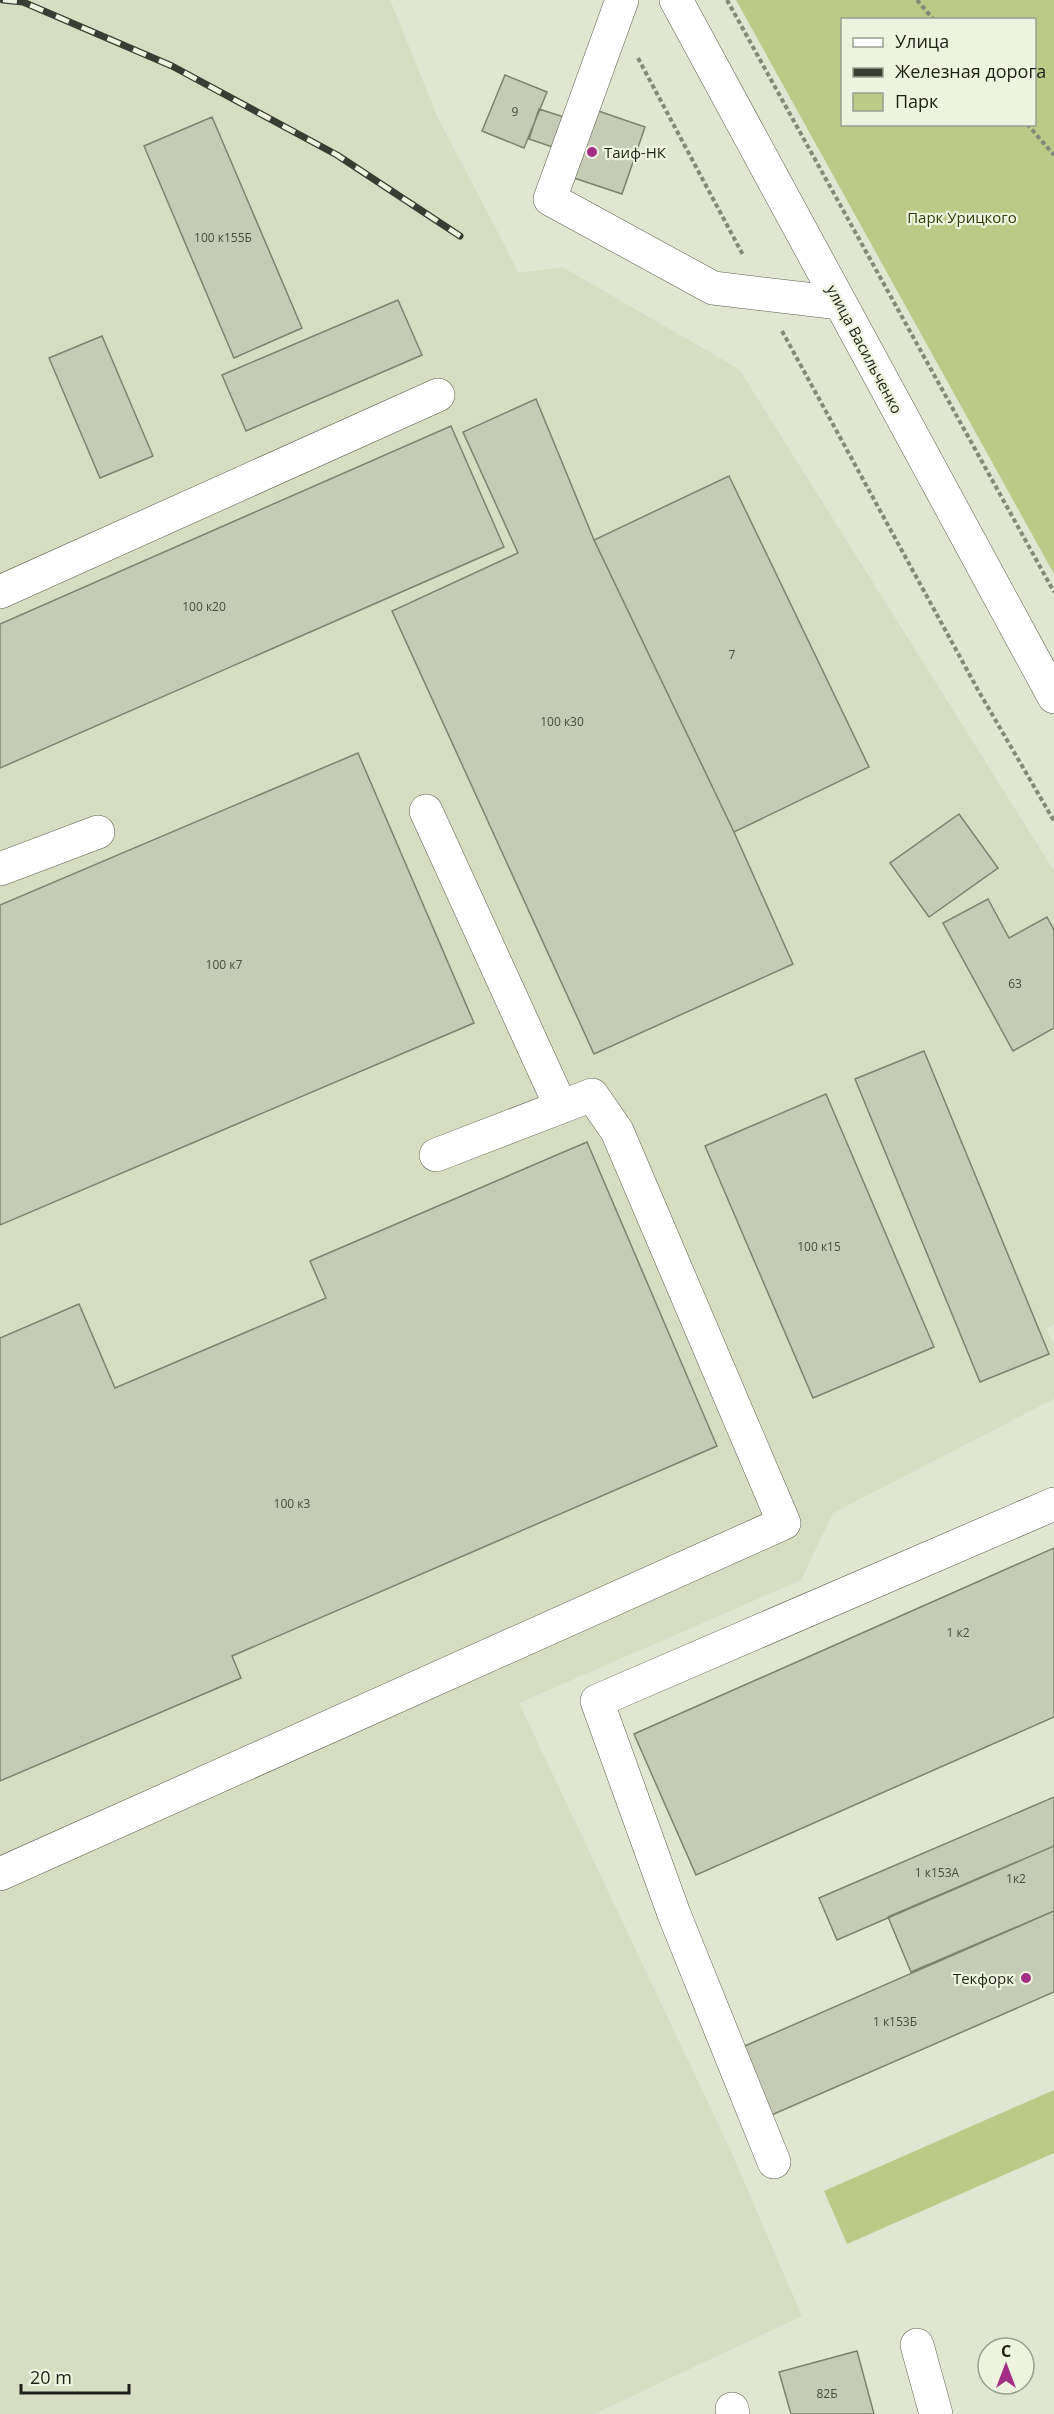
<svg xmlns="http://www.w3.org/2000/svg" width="1054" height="2414" viewBox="0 0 1054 2414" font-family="'Open Sans',sans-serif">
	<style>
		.built { fill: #d6ddc1 }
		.green { fill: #bbcb87; fill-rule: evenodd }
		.building { fill: #c6cbb7; stroke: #7d826f; stroke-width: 1.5 }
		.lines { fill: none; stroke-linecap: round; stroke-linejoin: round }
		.minor-casing { stroke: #595e4c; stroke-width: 34 }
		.major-casing { stroke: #595e4c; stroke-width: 34 }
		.path { stroke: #848879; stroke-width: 4; stroke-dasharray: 4.5 3; stroke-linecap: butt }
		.minor { stroke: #fff; stroke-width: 33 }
		.major { stroke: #fff; stroke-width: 33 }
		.rail-casing { stroke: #3a3d33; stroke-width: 7 }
		.rail { stroke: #edf3de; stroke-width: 4.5; stroke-dasharray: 14; stroke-linecap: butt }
		.poi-dot { fill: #a42e86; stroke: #edf3de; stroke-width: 2 }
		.labels { text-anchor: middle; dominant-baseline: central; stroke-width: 4.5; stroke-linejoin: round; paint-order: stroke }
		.number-label { font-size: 12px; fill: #484b40 }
		.poi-label { font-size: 15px; fill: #1e2018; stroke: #edf3de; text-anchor: start }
		.park-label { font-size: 15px; fill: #343d07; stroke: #edf3de }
		.street-label { font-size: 15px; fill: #1e2018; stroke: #edf3de }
	</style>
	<rect width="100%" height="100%" fill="#e0e6d1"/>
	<!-- built -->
	<path class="built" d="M0,0h390l48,118 81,155 43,-6 177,102 315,502v453l-8,5 8,16v54l-221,114 -32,67 -282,123 210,444 73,169 -208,98h-594z"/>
	<!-- green -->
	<path class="green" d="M736,0h318v574zM842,20h192v104h-192z
		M1054,2090v63l-207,91 -23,-53z"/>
	<!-- building -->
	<path class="building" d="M505,75l42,17 -23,56 -42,-17z
		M578,104l67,23 -23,67 -66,-22 8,-21 -35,-12 10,-30 34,11z
		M212,117l90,211 -68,30 -90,-212z
		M398,300l24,55 -176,76 -24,-56z
		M102,336l51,120 -53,22 -51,-120z
		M536,399l58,141 140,292 59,132 -199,90 -202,-443 126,-58 -55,-121z
		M451,426l53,121 -504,221v-144z
		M729,476l140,291 -135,65 -140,-292z
		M358,753l116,270 -474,202v-320z
		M959,814l39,54 -69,49 -39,-54z
		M988,899l21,39 38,-21 7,13v98l-41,23 -70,-128z
		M924,1051l125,303 -69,28 -125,-303z
		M826,1094l108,253 -121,51 -108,-252z
		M587,1142l130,304 -485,210 9,22 -241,103v-443l79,-34 36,84 211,-90 -16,-37z
		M1054,1548v169l-358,158 -62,-141z
		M1054,1797v49l-217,94 -18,-42z
		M1054,1846v65l-143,61 -23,-55z
		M1054,1911v81l-287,125 -29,-68z
		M857,2351l17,63h-83l-12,-42z"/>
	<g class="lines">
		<!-- minor casing -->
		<g class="minor-casing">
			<path id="minor" d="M622,0l-72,199 163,89 127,15
				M0,592l438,-197
				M426,811l135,296
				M0,869l98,-37
				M0,1874l784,-351 -167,-392 -25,-36 -156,60
				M774,2162l-100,-248 -77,-213 457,-197
				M917,2345l19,69
				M732,2409l1,5"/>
		</g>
		<!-- major casing -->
		<g class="major-casing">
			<path id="major" d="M676,0l378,697"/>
		</g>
		<!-- path -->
		<path class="path" d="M727,0l327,592
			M917,0l17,20
			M638,58l105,197
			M1027,124l27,31
			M782,331l196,359 76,131"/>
		<!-- minor -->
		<use href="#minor" class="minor"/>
		<!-- major -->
		<use href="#major" class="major"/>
		<!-- rail casing -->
		<g class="rail-casing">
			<path id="rail" d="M3,0l20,2 149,64 165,89 123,81"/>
		</g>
		<!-- rail -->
		<use href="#rail" class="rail"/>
	</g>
	<!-- markers -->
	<g class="poi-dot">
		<circle cx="592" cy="152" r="6"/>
		<circle cx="1026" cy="1978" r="6"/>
	</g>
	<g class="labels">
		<!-- number labels -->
		<g class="number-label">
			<text x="515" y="111">9</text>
			<text x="223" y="237">100 к155Б</text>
			<text x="204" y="606">100 к20</text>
			<text x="732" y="654">7</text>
			<text x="562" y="721">100 к30</text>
			<text x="224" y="964">100 к7</text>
			<text x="1015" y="983">63</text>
			<text x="819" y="1246">100 к15</text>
			<text x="292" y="1503">100 к3</text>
			<text x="958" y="1632">1 к2</text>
			<text x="937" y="1872">1 к153А</text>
			<text x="1016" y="1878">1к2</text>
			<text x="895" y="2021">1 к153Б</text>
			<text x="827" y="2393">82Б</text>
		</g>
		<!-- poi labels -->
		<g class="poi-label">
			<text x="604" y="152">Таиф-НК</text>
			<text x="1014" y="1978" text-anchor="end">Текфорк</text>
		</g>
		<!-- park labels -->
		<g class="park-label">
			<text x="962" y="217">Парк Урицкого</text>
		</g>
		<!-- street labels -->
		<g class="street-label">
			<text transform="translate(865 349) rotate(62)">улица Васильченко</text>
		</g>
	</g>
	<!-- legend -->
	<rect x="841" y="18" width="195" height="108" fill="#edf3de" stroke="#9a9f8f" stroke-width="1.5"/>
	<rect x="853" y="38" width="30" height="9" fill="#ffffff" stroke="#9a9f8f" stroke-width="1.5"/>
	<text x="895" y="48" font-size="18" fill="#1e2018">Улица</text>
	<rect x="853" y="68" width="30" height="9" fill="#3a3d33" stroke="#9a9f8f" stroke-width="1.5"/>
	<text x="895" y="78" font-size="18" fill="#1e2018">Железная дорога</text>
	<rect x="853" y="93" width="30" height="18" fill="#bbcb87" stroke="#9a9f8f" stroke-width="1.5"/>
	<text x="895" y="108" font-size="18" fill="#1e2018">Парк</text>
	<!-- north arrow -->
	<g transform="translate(1006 2366)"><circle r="28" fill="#edf3de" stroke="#9a9f8f" stroke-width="1.5"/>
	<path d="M0-4.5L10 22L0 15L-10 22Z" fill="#a42e86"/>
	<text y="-9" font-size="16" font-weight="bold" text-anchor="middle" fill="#1e2018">С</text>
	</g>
	<!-- scale -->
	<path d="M21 2384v9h108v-9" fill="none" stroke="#1e2018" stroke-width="3"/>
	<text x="30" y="2384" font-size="18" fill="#1e2018" stroke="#edf3de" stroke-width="4.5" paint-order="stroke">20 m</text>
</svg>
